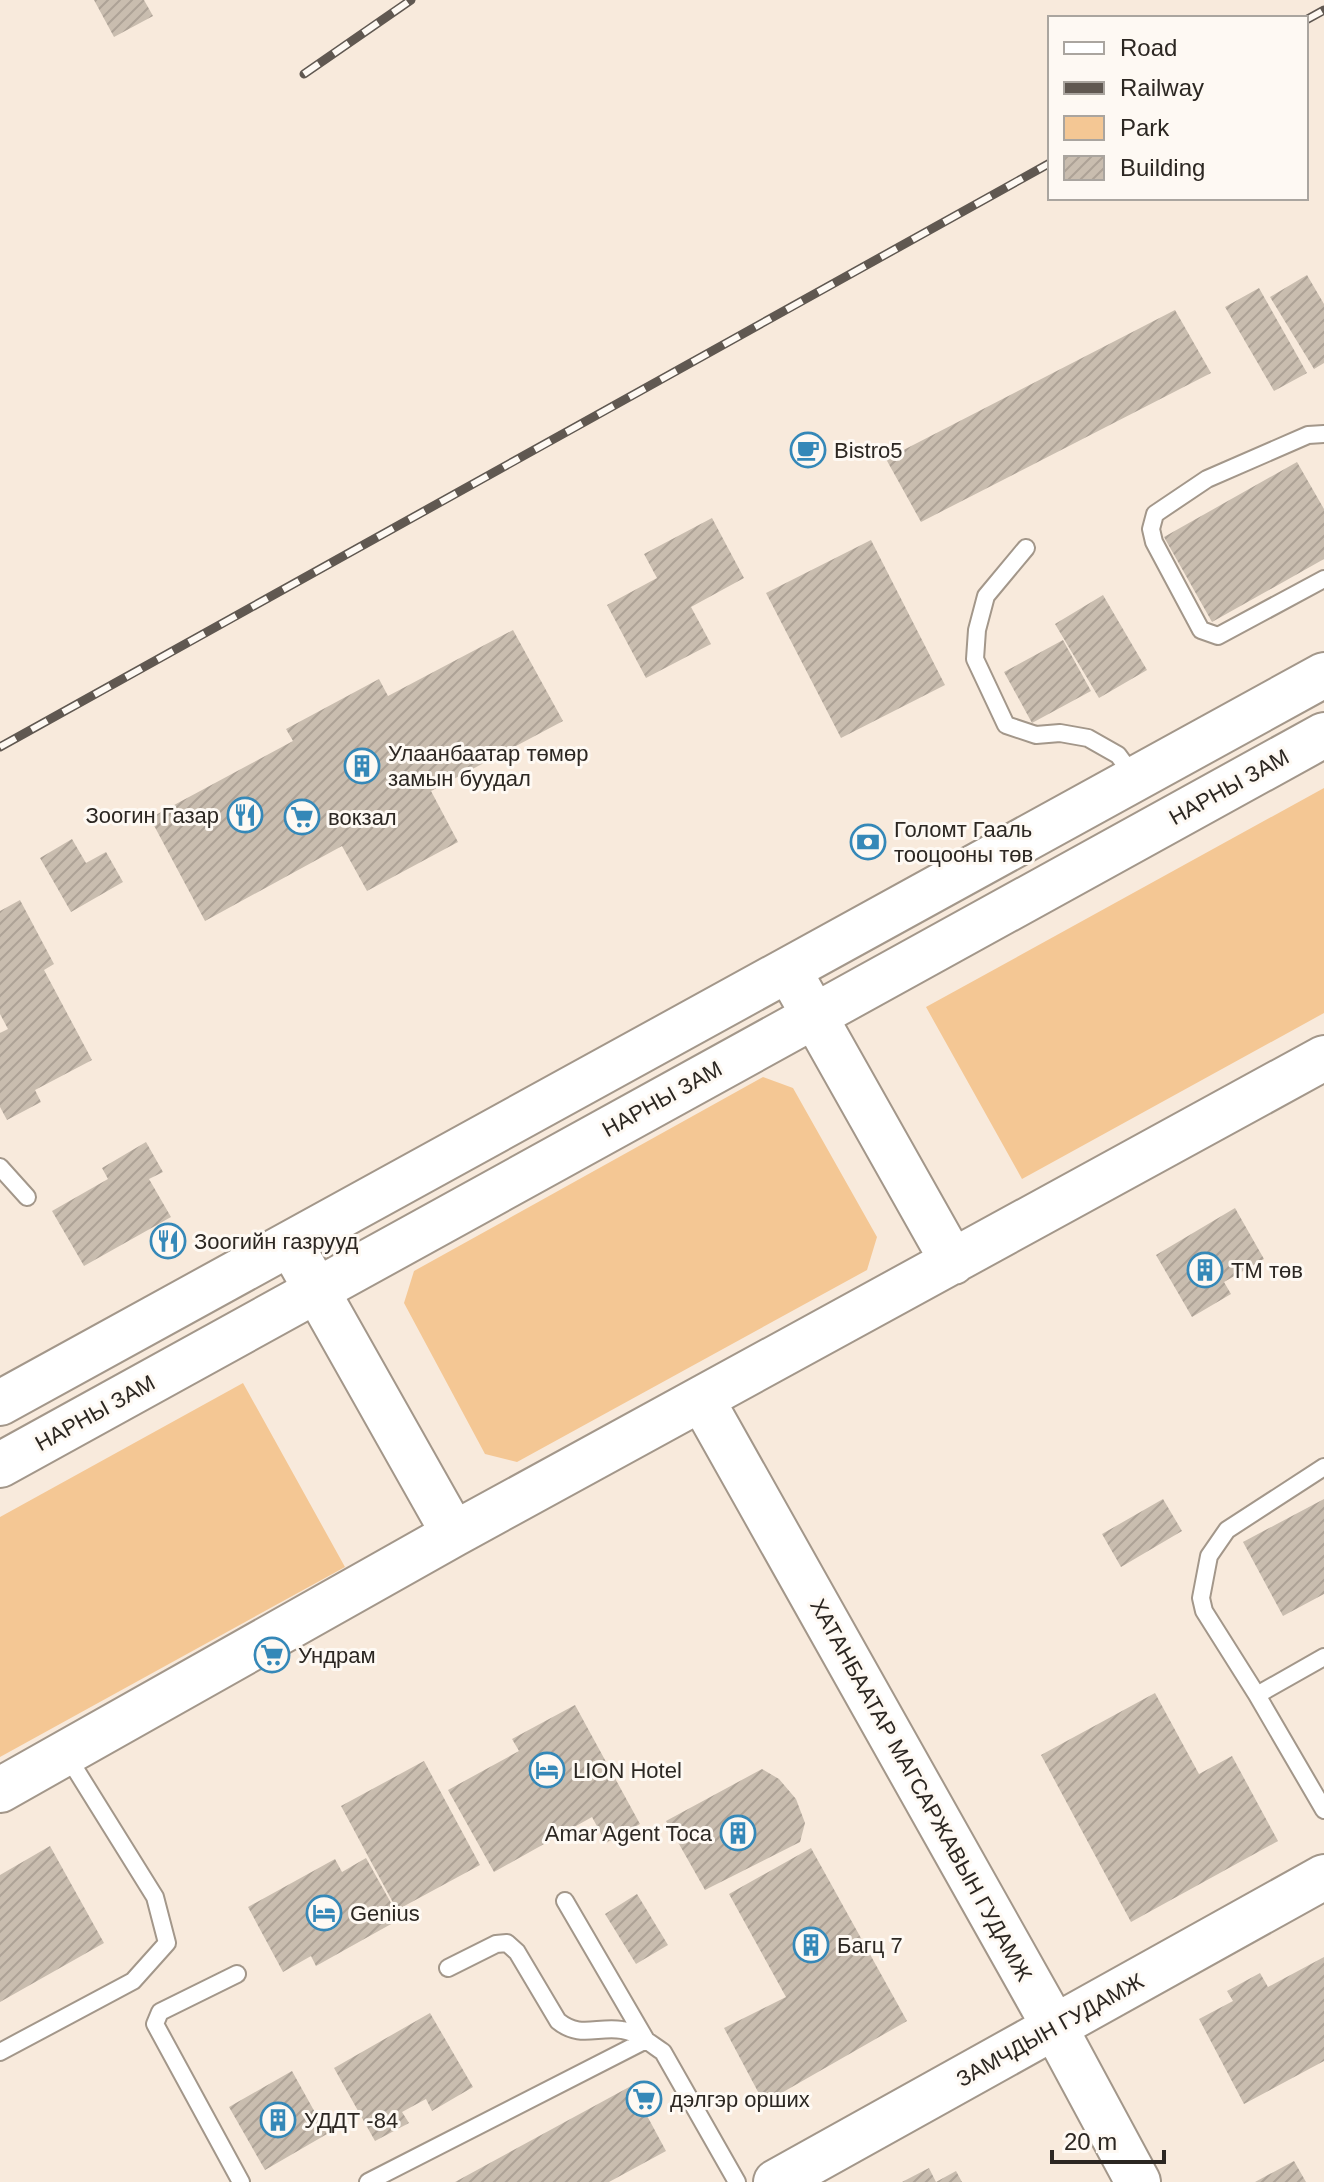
<svg xmlns="http://www.w3.org/2000/svg" width="1324" height="2182" viewBox="0 0 1324 2182" font-family="Arial,sans-serif">
	<style>
		.park { fill: #f4c794 }
		.building { fill: url(#building-hatch) }
		.lines { fill: none; stroke-linecap: round; stroke-linejoin: round }
		.lane-casing { stroke: #a3978a; stroke-width: 20 }
		.secondary-casing { stroke: #a3978a; stroke-width: 48 }
		.primary-casing { stroke: #a3978a; stroke-width: 48 }
		.lane { stroke: #fff; stroke-width: 16 }
		.secondary { stroke: #fff; stroke-width: 44 }
		.primary { stroke: #fff; stroke-width: 44 }
		.rail-casing { stroke: #605851; stroke-width: 9 }
		.rail { stroke: #fef9f3; stroke-width: 6; stroke-dasharray: 18; stroke-linecap: butt }
		.labels { text-anchor: middle; dominant-baseline: central; stroke-width: 6; stroke-linejoin: round; paint-order: stroke }
		.poi-label { font-size: 22px; fill: #2c2722; stroke: #fef9f3; text-anchor: start }
		.street-label { font-size: 22px; fill: #2c2722; stroke: #fef9f3 }
	</style>
	<defs>
		<pattern id="building-hatch" width="6" height="6" patternUnits="userSpaceOnUse" patternTransform="scale(2)"><rect width="6" height="6" fill="#c9bdaf"/><path d="M-1 1l2-2M0 6l6-6M5 7l2-2" fill="none" stroke="#ada296"/></pattern>
	</defs>
	<rect width="100%" height="100%" fill="#f8eadc"/>
	<!-- park -->
	<path class="park" d="M1324,788v225l-302,166 -96,-172z
		M763,1077l30,11 84,149 -10,33 -350,192 -32,-8 -81,-151 10,-32z
		M243,1383l102,184 -345,190v-240z"/>
	<!-- building -->
	<path class="building" d="M94,0h50l9,16 -39,21z
		M1307,275l17,29v59l-10,6 -44,-72z
		M1259,288l48,85 -33,18 -49,-84z
		M1175,310l36,63 -290,149 -35,-63z
		M1297,462l27,47v50l-112,63 -48,-85z
		M712,518l32,60 -53,29 20,37 -65,34 -39,-73 50,-27 -13,-24z
		M871,540l74,145 -104,53 -75,-145z
		M1103,595l44,75 -48,28 -44,-74z
		M513,630l50,91 -132,70 27,51 -91,49 -25,-45 -137,75 -55,-103 143,-77 -7,-12 93,-50 9,17z
		M1063,640l28,51 -59,32 -28,-51z
		M72,839l14,24 20,-11 17,30 -52,30 -31,-54z
		M20,900l34,64 -10,6 48,90 -57,30 6,12 -34,18 -7,-13v-74l8,-4 -8,-15v-103z
		M146,1142l17,30 -14,7 22,38 -87,49 -32,-55 56,-32 -6,-11z
		M1235,1208l29,51 -40,23 7,12 -39,23 -36,-62z
		M1163,1499l19,32 -61,36 -19,-33z
		M1324,1499v95l-41,22 -40,-74z
		M1155,1693l44,81 33,-18 46,85 -147,81 -90,-167z
		M575,1705l65,119 -34,19 -14,-26 -98,55 -46,-82 71,-39 -7,-12z
		M424,1761l56,104 -83,45 -56,-104z
		M762,1769l17,10 17,20 9,24 -5,19 -95,48 -39,-69z
		M50,1846l54,97 -104,59v-127z
		M811,1848l96,173 -143,82 -40,-75 62,-31 -57,-103z
		M366,1858l34,61 -84,47 -5,-10 -28,16 -35,-65 87,-48 7,13z
		M637,1894l31,51 -32,19 -31,-50z
		M1324,1957v104l-80,43 -45,-85 34,-18 -6,-10 33,-18 8,14z
		M430,2013l43,74 -41,24 -6,-12 -24,13 7,11 -34,18 -41,-73z
		M292,2071l35,63 -62,36 -36,-63z
		M631,2086l35,65 -57,31h-154z
		M1294,2161l12,21h-51z
		M929,2168l7,14 20,-11 6,11h-60z"/>
	<g class="lines">
		<!-- lane casing -->
		<g class="lane-casing">
			<path id="lane" d="M1324,434l-16,1 -101,44 -52,35 -4,15 3,13 47,88 17,6 106,-57
				M1026,548l-40,48 -9,34 -2,29 31,66 30,10 24,-2 28,5 30,17 17,23
				M0,1167l27,30
				M1324,1467l-97,63 -18,26 -8,42 3,13 53,84 67,115
				M1257,1695l67,-38
				M448,1968l48,-24 11,-1 10,9 41,69c22,18 39,5 64,9 15,2 29,14 41,22l74,130
				M237,1974l-77,38 -5,12 86,158
				M0,2052l133,-71 34,-38 -12,-46 -89,-143
				M368,2182l278,-142 -81,-139"/>
		</g>
		<!-- secondary casing -->
		<g class="secondary-casing">
			<path id="secondary" d="M789,971l164,291
				M291,1245l163,289
				M702,1400l352,626 84,156
				M0,1790l454,-256 870,-476
				M776,2182l548,-305"/>
		</g>
		<!-- primary casing -->
		<g class="primary-casing">
			<path id="primary" d="M0,1403l1324,-728
				M0,1465l1324,-730"/>
		</g>
		<!-- lane -->
		<use href="#lane" class="lane"/>
		<!-- secondary -->
		<use href="#secondary" class="secondary"/>
		<!-- primary -->
		<use href="#primary" class="primary"/>
		<!-- rail casing -->
		<g class="rail-casing">
			<path id="rail" d="M1306,20l18,-10
				M304,74l107,-74
				M0,747l1050,-584"/>
		</g>
		<!-- rail -->
		<use href="#rail" class="rail"/>
	</g>
	<!-- icons -->
	<defs>
		<g id="cafe-ring" transform="scale(1.8)"><circle r="9.5" fill="#fef9f3" stroke="#3588b8" stroke-width="1.5"/><path d="M-5.5-4.5H6V0H3Q3 3.5 0 3.5H-2.5Q-5.5 3.5-5.5 0ZM3-3.2v2h1.7v-2ZM-6 4.5H4V6H-6Z" fill="#3588b8"/></g>
		<g id="building-ring" transform="scale(1.8)"><circle r="9.5" fill="#fef9f3" stroke="#3588b8" stroke-width="1.5"/><path d="M-4-6H4V6H1V3H-1V6H-4ZM-2.5-4.3h1.7v1.8h-1.7ZM.8-4.3h1.7v1.8H.8ZM-2.5-1h1.7V.8h-1.7ZM.8-1h1.7V.8H.8Z" fill="#3588b8"/></g>
		<g id="restaurant-ring" transform="scale(1.8)"><circle r="9.5" fill="#fef9f3" stroke="#3588b8" stroke-width="1.5"/><path d="M-5-6h1v4h1v-4h1v4h1v-4h1v5L-1.5 .5V6h-2V.5L-5-1ZM5-6V6H3V1.5H1.5Q1.5-4 5-6Z" fill="#3588b8"/></g>
		<g id="supermarket-ring" transform="scale(1.8)"><circle r="9.5" fill="#fef9f3" stroke="#3588b8" stroke-width="1.5"/><path d="M-6-5.5h2.5l.6 2H6L4.5 2H-2.5L-4.4-4H-6ZM-1.5 3.2a1.3 1.3 0 1 0 .1 0ZM3 3.2a1.3 1.3 0 1 0 .1 0Z" fill="#3588b8"/></g>
		<g id="bank-ring" transform="scale(1.8)"><circle r="9.5" fill="#fef9f3" stroke="#3588b8" stroke-width="1.5"/><path d="M-6-4H6V4H-6ZM0-2.3a2.3 2.3 0 1 0 0 4.6a2.3 2.3 0 1 0 0-4.6Z" fill="#3588b8"/></g>
		<g id="hotel-ring" transform="scale(1.8)"><circle r="9.5" fill="#fef9f3" stroke="#3588b8" stroke-width="1.5"/><path d="M-6-4.5h1.5V1H6V5H4.5V3h-9V5H-6ZM-4 0a1.8 1.8 0 1 1 3.6 0ZM.5 0V-2.5h3Q6-2.5 6 0Z" fill="#3588b8"/></g>
	</defs>
	<g fill-rule="evenodd">
		<use href="#cafe-ring" x="808" y="450"/>
		<use href="#building-ring" x="362" y="766"/>
		<use href="#restaurant-ring" x="245" y="815"/>
		<use href="#supermarket-ring" x="302" y="817"/>
		<use href="#bank-ring" x="868" y="842"/>
		<use href="#restaurant-ring" x="168" y="1241"/>
		<use href="#building-ring" x="1205" y="1270"/>
		<use href="#supermarket-ring" x="272" y="1655"/>
		<use href="#hotel-ring" x="547" y="1770"/>
		<use href="#building-ring" x="738" y="1833"/>
		<use href="#hotel-ring" x="324" y="1913"/>
		<use href="#building-ring" x="811" y="1945"/>
		<use href="#supermarket-ring" x="644" y="2099"/>
		<use href="#building-ring" x="278" y="2120"/>
	</g>
	<g class="labels">
		<!-- poi labels -->
		<g class="poi-label">
			<text x="834" y="450">Bistro5</text>
			<text x="388" y="753">Улаанбаатар төмөр<tspan x="388" dy="25">замын буудал</tspan></text>
			<text x="219" y="815" text-anchor="end">Зоогин Газар</text>
			<text x="328" y="817">вокзал</text>
			<text x="894" y="829">Голомт Гааль<tspan x="894" dy="25">тооцооны төв</tspan></text>
			<text x="194" y="1241">Зоогийн газрууд</text>
			<text x="1231" y="1270">TM төв</text>
			<text x="298" y="1655">Ундрам</text>
			<text x="573" y="1770">LION Hotel</text>
			<text x="712" y="1833" text-anchor="end">Amar Agent Toca</text>
			<text x="350" y="1913">Genius</text>
			<text x="837" y="1945">Багц 7</text>
			<text x="670" y="2099">дэлгэр орших</text>
			<text x="304" y="2120">УДДТ -84</text>
		</g>
		<!-- street labels -->
		<g class="street-label">
			<text transform="translate(1229 787) rotate(-29)">НАРНЫ ЗАМ</text>
			<text transform="translate(662 1099) rotate(-29)">НАРНЫ ЗАМ</text>
			<text transform="translate(95 1413) rotate(-29)">НАРНЫ ЗАМ</text>
			<text transform="translate(921 1790) rotate(61)">ХАТАНБААТАР МАГСАРЖАВЫН ГУДАМЖ</text>
			<text transform="translate(1050 2030) rotate(-29)">ЗАМЧДЫН ГУДАМЖ</text>
		</g>
	</g>
	<!-- legend -->
	<rect x="1048" y="16" width="260" height="184" fill="#fef9f3" stroke="#aaa59f" stroke-width="2"/>
	<rect x="1064" y="42" width="40" height="12" fill="#ffffff" stroke="#aaa59f" stroke-width="2"/>
	<text x="1120" y="56" font-size="24" fill="#2c2722">Road</text>
	<rect x="1064" y="82" width="40" height="12" fill="#605851" stroke="#aaa59f" stroke-width="2"/>
	<text x="1120" y="96" font-size="24" fill="#2c2722">Railway</text>
	<rect x="1064" y="116" width="40" height="24" fill="#f4c794" stroke="#aaa59f" stroke-width="2"/>
	<text x="1120" y="136" font-size="24" fill="#2c2722">Park</text>
	<rect x="1064" y="156" width="40" height="24" fill="url(#building-hatch)" stroke="#aaa59f" stroke-width="2"/>
	<text x="1120" y="176" font-size="24" fill="#2c2722">Building</text>
	<!-- scale -->
	<path d="M1052 2150v12h112v-12" fill="none" stroke="#2c2722" stroke-width="4"/>
	<text x="1064" y="2150" font-size="24" fill="#2c2722" stroke="#fef9f3" stroke-width="6" paint-order="stroke">20 m</text>
</svg>
